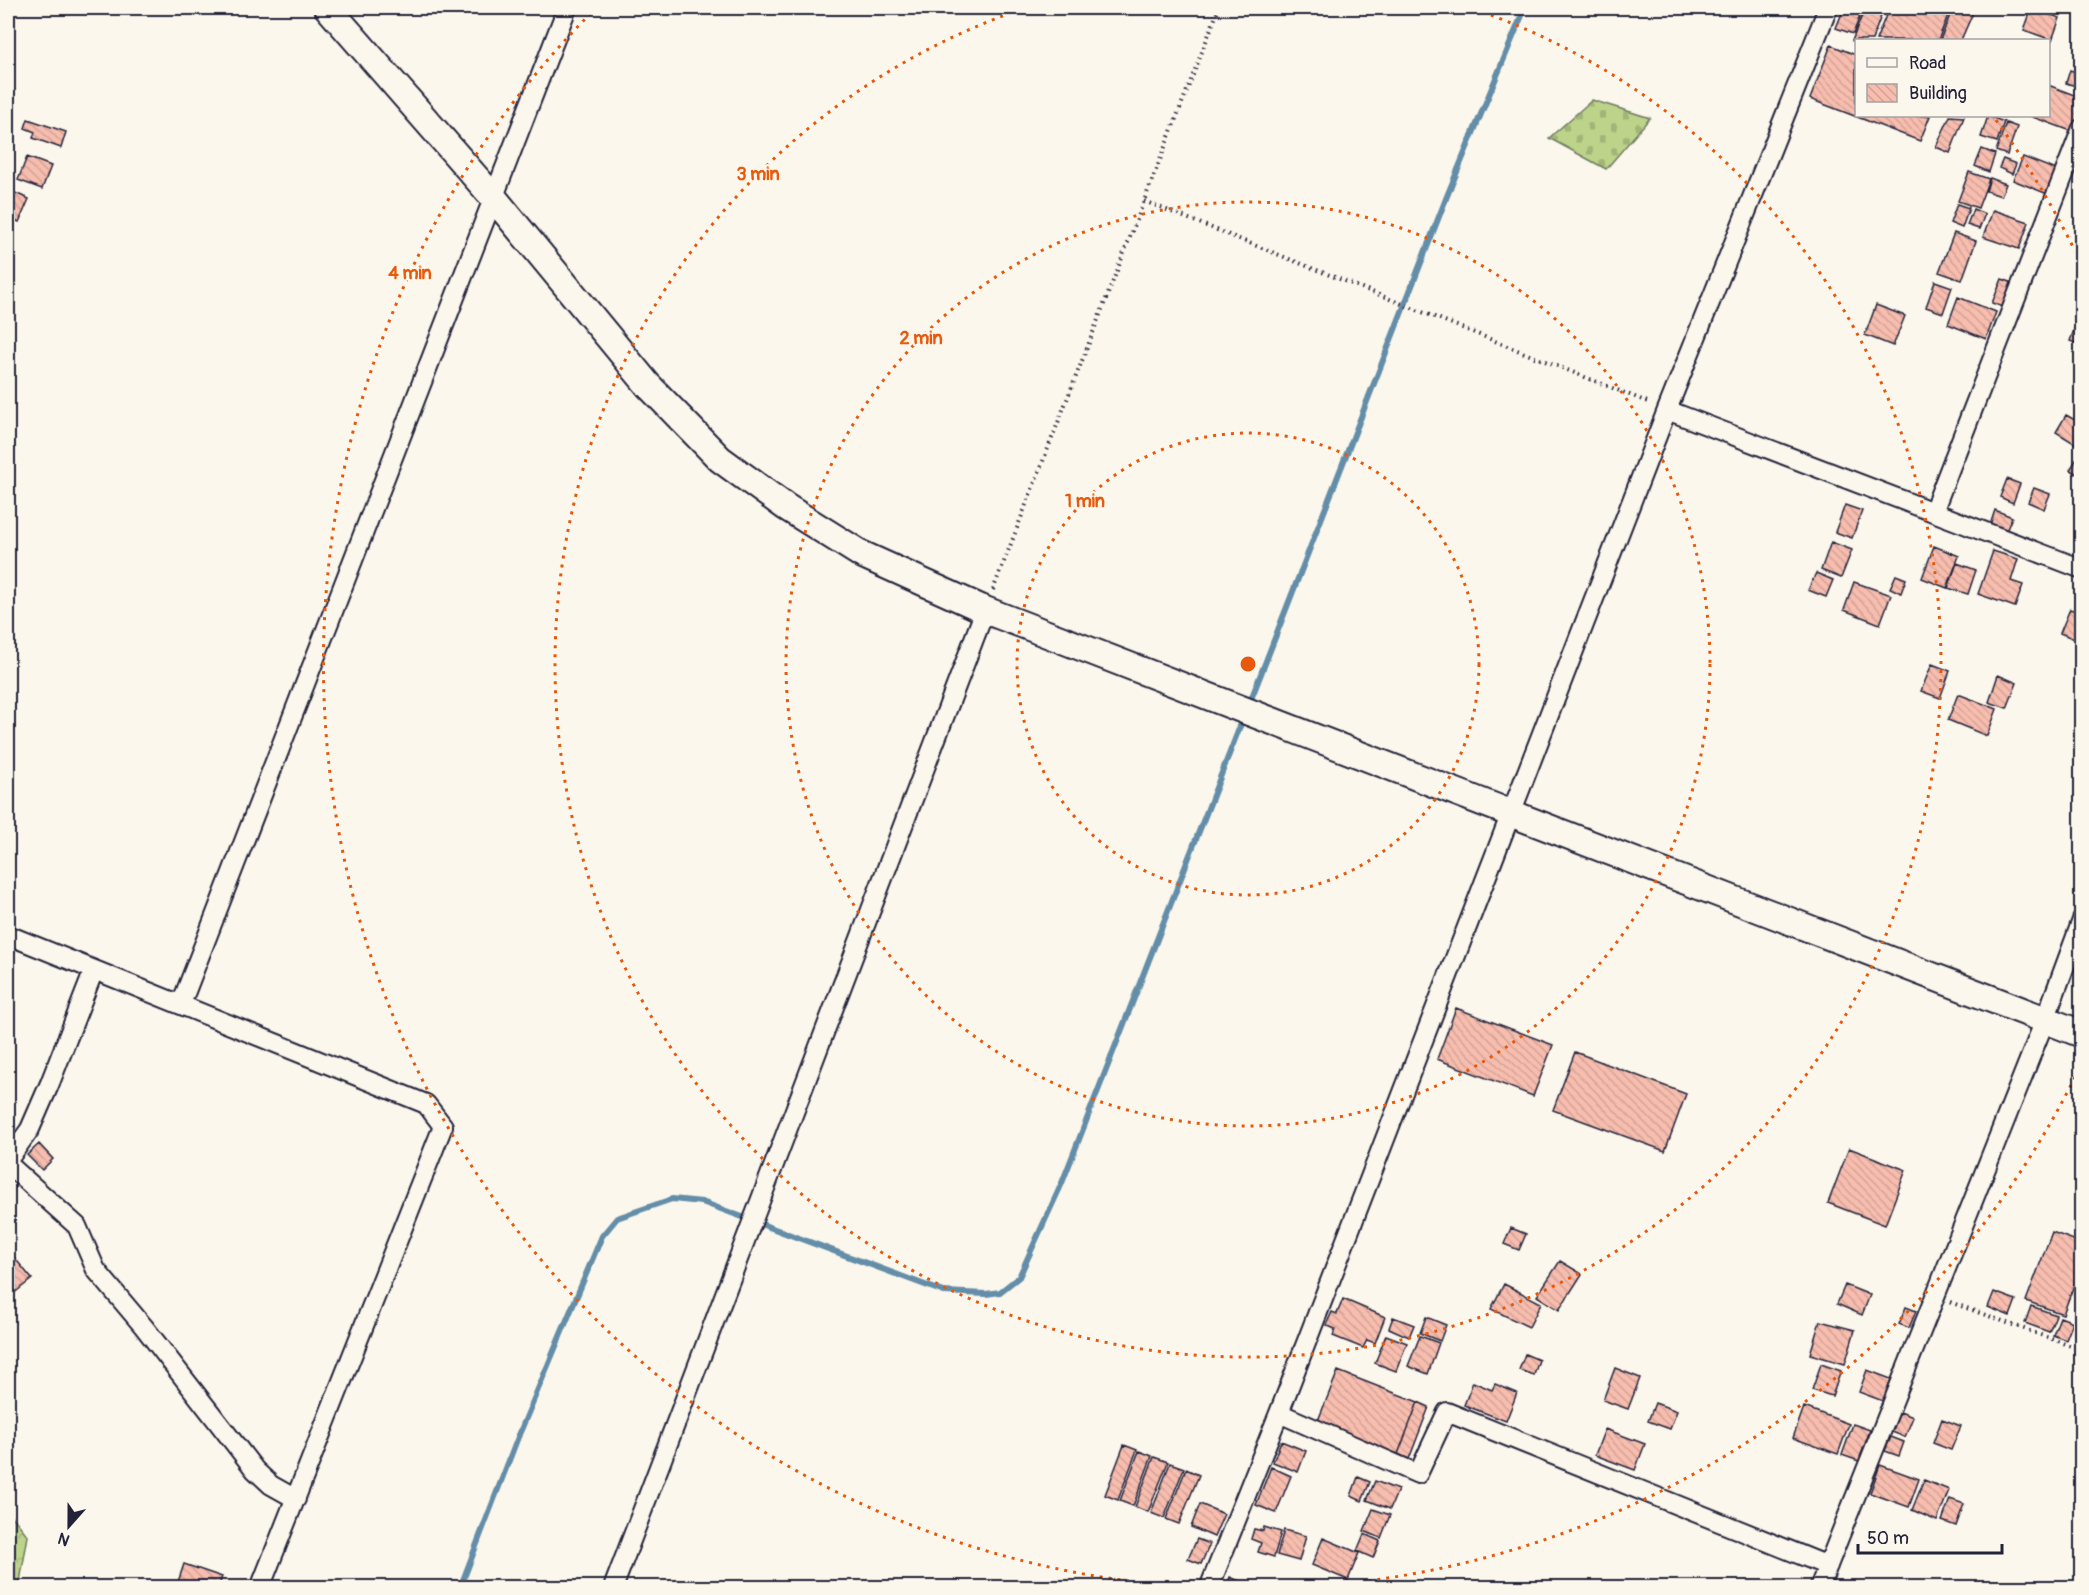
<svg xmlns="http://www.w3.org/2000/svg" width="2089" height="1595" viewBox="0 0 2089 1595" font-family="Pangolin,sans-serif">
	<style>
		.forest { fill: url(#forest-crowns); stroke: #6f7a62; stroke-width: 1.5 }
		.cemetery { fill: url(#cemetery-stones); stroke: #6f7a62; stroke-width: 1.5 }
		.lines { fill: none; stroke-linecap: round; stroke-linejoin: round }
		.stream { stroke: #638da8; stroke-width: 6 }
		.building { fill: url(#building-back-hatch); stroke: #22223b; stroke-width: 1.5 }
		.street-casing { stroke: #22223b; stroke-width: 22 }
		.secondary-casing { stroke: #22223b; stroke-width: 30 }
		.path { stroke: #22223b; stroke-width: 4; stroke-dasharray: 1.5 4.5; stroke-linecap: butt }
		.street { stroke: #fbf7ec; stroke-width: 18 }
		.secondary { stroke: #fbf7ec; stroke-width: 26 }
		.ring { fill: none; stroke: #e8590c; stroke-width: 3; stroke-dasharray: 3 6 }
		.centre { fill: #e8590c; stroke: #fbf7ec; stroke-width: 3 }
		.ring-label { font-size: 18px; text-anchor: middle; font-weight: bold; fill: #e8590c; stroke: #fbf7ec; stroke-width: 4.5; stroke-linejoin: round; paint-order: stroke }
	</style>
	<defs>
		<pattern id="forest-crowns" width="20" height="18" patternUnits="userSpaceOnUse" patternTransform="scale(1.5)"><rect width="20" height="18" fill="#bcd389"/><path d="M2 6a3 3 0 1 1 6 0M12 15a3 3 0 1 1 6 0" fill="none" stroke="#a1b577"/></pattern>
		<pattern id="cemetery-stones" width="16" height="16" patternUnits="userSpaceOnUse" patternTransform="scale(1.5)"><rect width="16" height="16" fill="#bcd389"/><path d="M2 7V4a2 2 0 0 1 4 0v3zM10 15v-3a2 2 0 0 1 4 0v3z" fill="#a1b577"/></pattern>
		<pattern id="building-back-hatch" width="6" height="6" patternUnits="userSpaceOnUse" patternTransform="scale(1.5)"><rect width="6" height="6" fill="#f7bdae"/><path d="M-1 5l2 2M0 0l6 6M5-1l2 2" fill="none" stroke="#d3a297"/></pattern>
	</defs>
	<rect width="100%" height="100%" fill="#fbf7ec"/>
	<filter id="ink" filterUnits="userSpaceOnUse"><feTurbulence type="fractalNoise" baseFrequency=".0167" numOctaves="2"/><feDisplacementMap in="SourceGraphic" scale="12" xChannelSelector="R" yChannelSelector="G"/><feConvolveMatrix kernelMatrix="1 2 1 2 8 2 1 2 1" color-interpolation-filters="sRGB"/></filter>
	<g filter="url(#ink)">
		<!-- forest -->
		<path class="forest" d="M8,1511l20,25 -9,51h-11z"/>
		<!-- cemetery -->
		<path class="cemetery" d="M1592,100l58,18 -44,51 -57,-31z"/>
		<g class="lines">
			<!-- stream -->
			<path class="stream" d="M1248,707l199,-511 78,-188
				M460,1588l58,-151 84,-201 15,-18 55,-19 30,3 242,90 42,2 14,-2 19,-15 43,-94 182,-467"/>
		</g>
		<!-- building -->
		<path class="building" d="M1844,8h19l-10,26 -17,-6z
			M1865,8h19l-12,32h-16v3l-4,-2z
			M1889,8h62l-13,32h-62z
			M1953,8h22l-14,32h-21z
			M2032,8l28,10 -8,22 -28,-10z
			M1831,45l25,10v61h74l-10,25 -110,-42z
			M2070,70l12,4v14l-16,-5z
			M2048,85l34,13v13l-8,21 -44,-16h18z
			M1950,116l14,1 -14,36 -14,-6z
			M1988,116l16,6 -7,20 -16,-5z
			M28,119l38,13 -5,16 -28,-10 2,-6 -10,-4z
			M2006,123l11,4 -10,28 -11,-4z
			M1982,149l13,5 -6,18 -14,-6z
			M27,157l24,9 -9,23 -24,-9z
			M2023,157l36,14 -9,24 -37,-15z
			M2003,159l13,5 -4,10 -13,-6z
			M1969,172l20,7 -11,29 -20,-7z
			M1990,178l16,6 -5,12 -15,-5z
			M8,190l21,9 -10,23 -11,-5z
			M1957,204l12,4 -7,20 -12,-5z
			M1973,209l12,5 -6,15 -12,-4z
			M1993,210l36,12 -10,27 -36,-12z
			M1954,233l22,8 -14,39 -23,-8z
			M2002,279l17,6 -10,24 -17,-6z
			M1935,281l17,6 -9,26 -17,-6z
			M1958,297l38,15 -10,27 -38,-15z
			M1876,305l29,11 -12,30 -28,-11z
			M2075,327l7,3v15l-12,-4z
			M2066,415l16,9v24l-26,-16z
			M2082,450v27l-12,-7z
			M2007,479l13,5 -7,19 -13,-6z
			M2034,488l16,6 -6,15 -16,-7z
			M1845,505l17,6 -10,27 -17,-6z
			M1995,510l17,7 -7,17 -16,-6z
			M1831,542l21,8 -11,28 -20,-8z
			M1934,546l25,10 -12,32 -25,-10z
			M1993,551l25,8 -7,22 12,4 -8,22 -37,-13z
			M1957,563l19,7 -8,24 -20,-6z
			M1816,573l17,7 -7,17 -18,-7z
			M1896,575l10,4 -5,14 -11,-5z
			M1854,582l37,13 -11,29 -36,-14z
			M2070,609l12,4v29l-22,-9z
			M1932,664l18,7 -10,27 -19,-7z
			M1998,675l19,8 -10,25 -18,-6z
			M1958,694l39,15 -10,27 -39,-16z
			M1456,1008l97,37 -20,51 -96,-37z
			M1575,1052l111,42 -21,57 -112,-41z
			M39,1144l14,15 -11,11 -15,-15z
			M1849,1148l57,22 -21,55 -57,-22z
			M1511,1228l15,6 -7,16 -15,-6z
			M2052,1232l30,11v21l-19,50 -37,-13z
			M13,1256l19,23 -24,19v-38z
			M1560,1261l22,13 -23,36 -22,-14z
			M1504,1284l37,19 -12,24 -38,-18z
			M1845,1285l25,10 -8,20 -25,-11z
			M1994,1292l22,8 -6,16 -22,-9z
			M1343,1299l42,18 -10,26 -8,-3 -4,8 -30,-12 2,-7 -9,-4 6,-13 5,2z
			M2031,1306l25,9 -7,17 -24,-9z
			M1906,1307l10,4 -7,17 -10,-4z
			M1393,1317l21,8 -5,12 -20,-9z
			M1426,1317l20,8 -6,16 -20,-8z
			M2060,1317l13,5 -7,18 -13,-5z
			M1820,1321l35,9 -10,34 -35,-10z
			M1386,1335l21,8 -11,28 -21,-8z
			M1420,1336l19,7 -11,31 -20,-8z
			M1525,1354l14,6 -5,15 -15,-5z
			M1821,1364l20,7 -9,25 -20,-6z
			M1615,1368l25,10 -12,31 -25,-9z
			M1867,1370l24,9 -8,22 -24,-9z
			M1338,1371l80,31 -20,52 -81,-31z
			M1473,1382l19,8 3,-6 22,9 -11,28 -42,-16z
			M1418,1402l11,5 -20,52 -11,-5z
			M1655,1403l22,8 -7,18 -22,-8z
			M1804,1407l45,17 -11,30 -45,-16z
			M1900,1412l13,5 -8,20 -13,-5z
			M1942,1419l19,7 -10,24 -18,-7z
			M1853,1424l17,6 -11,31 -17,-6z
			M1605,1429l40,15 -10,26 -40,-15z
			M1891,1437l13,5 -5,14 -14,-5z
			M1281,1441l25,10 -8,21 -25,-10z
			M1124,1445l13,5 -19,50 -13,-5z
			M1139,1451l13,5 -19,50 -13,-5z
			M1154,1457l14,5 -20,50 -13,-5z
			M1170,1463l14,5 -20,50 -13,-5z
			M1880,1465l39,14 -10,28 -39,-14z
			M1271,1467l20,9 -15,37 -20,-8z
			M1186,1469l13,6 -20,49 -13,-5z
			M1358,1477l12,5 -8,19 -11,-5z
			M1924,1480l25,10 -12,31 -25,-11z
			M1375,1481l23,9 -8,19 -23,-9z
			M1950,1499l14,5 -8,22 -14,-5z
			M1200,1504l24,10 -10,23 -23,-10z
			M1373,1509l17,6 -9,23 -17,-7z
			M1264,1527l17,5 -7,25 -16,-5 3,-9 -10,-4 3,-10 9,2z
			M1284,1530l22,6 -7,25 -22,-6z
			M1364,1534l16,7 -7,17 -16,-7z
			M1323,1538l36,15 -11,27 -36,-15z
			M1197,1539l13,5 -9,20 -13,-5z
			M184,1564l38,13 -4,11h-42z
			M1230,1577l26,11h-30z"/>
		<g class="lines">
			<!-- street casing -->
			<g class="street-casing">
				<path id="street" d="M1667,410l415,159
					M1933,512l149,-384
					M8,935l418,169 17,22 -183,462
					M181,1004l386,-996
					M8,1160l22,-31 20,-46 44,-113
					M8,1164l69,62 19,44 48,57 111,143 16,15 25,14
					M1279,1413l139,61 29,-62 381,154
					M613,1588l372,-978
					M1209,1588l70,-175 388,-1003 161,-402
					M1819,1588l226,-568 37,-100"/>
			</g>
			<!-- secondary casing -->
			<g class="secondary-casing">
				<path id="secondary" d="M328,8l165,189 155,188 72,74 66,48 75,47 124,56 1097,424"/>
			</g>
			<!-- path -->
			<path class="path" d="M1144,201l506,202
				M993,590l226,-582
				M1950,1302l132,48"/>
			<!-- street -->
			<use href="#street" class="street"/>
			<!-- secondary -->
			<use href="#secondary" class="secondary"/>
		</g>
	</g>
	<!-- distance rings -->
	<g class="ring">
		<circle cx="1248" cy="664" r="231"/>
		<circle cx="1248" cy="664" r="462"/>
		<path d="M1474 9A693 693 0 1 1 1022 9"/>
		<path d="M2079 1069A925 925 0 0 1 1304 1587M1192 1587A925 925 0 0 1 594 10M1996 120A925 925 0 0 1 2079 259"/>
	</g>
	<circle cx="1248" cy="664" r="9" class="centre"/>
	<g class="ring-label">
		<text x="758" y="180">3 min</text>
		<text x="410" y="279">4 min</text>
		<text x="921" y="344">2 min</text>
		<text x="1085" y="507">1 min</text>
	</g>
	<!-- margin -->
	<rect width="2089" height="1595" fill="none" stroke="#fbf7ec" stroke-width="30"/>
	<rect x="15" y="15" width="2059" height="1565" fill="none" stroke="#22223b" stroke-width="2" filter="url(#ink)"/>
	<!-- legend -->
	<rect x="1855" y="39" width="195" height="78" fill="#fbf7ec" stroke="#a4a2a5" stroke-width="1.5"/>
	<rect x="1867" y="58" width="30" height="9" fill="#fbf7ec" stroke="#a4a2a5" stroke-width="1.5"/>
	<text x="1909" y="69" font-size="18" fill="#22223b">Road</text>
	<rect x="1867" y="84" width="30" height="18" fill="url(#building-back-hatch)" stroke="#a4a2a5" stroke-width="1.5"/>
	<text x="1909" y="99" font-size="18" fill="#22223b">Building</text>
	<!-- north arrow -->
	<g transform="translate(69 1526) rotate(201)" stroke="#fbf7ec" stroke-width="4.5" paint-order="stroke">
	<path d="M0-4.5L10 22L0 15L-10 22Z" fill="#22223b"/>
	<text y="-9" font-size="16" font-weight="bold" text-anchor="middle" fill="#22223b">N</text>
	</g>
	<!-- scale -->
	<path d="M1858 1544v9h144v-9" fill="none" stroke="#22223b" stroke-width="3"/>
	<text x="1867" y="1544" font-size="18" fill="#22223b" stroke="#fbf7ec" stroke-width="4.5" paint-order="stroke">50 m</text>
</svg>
